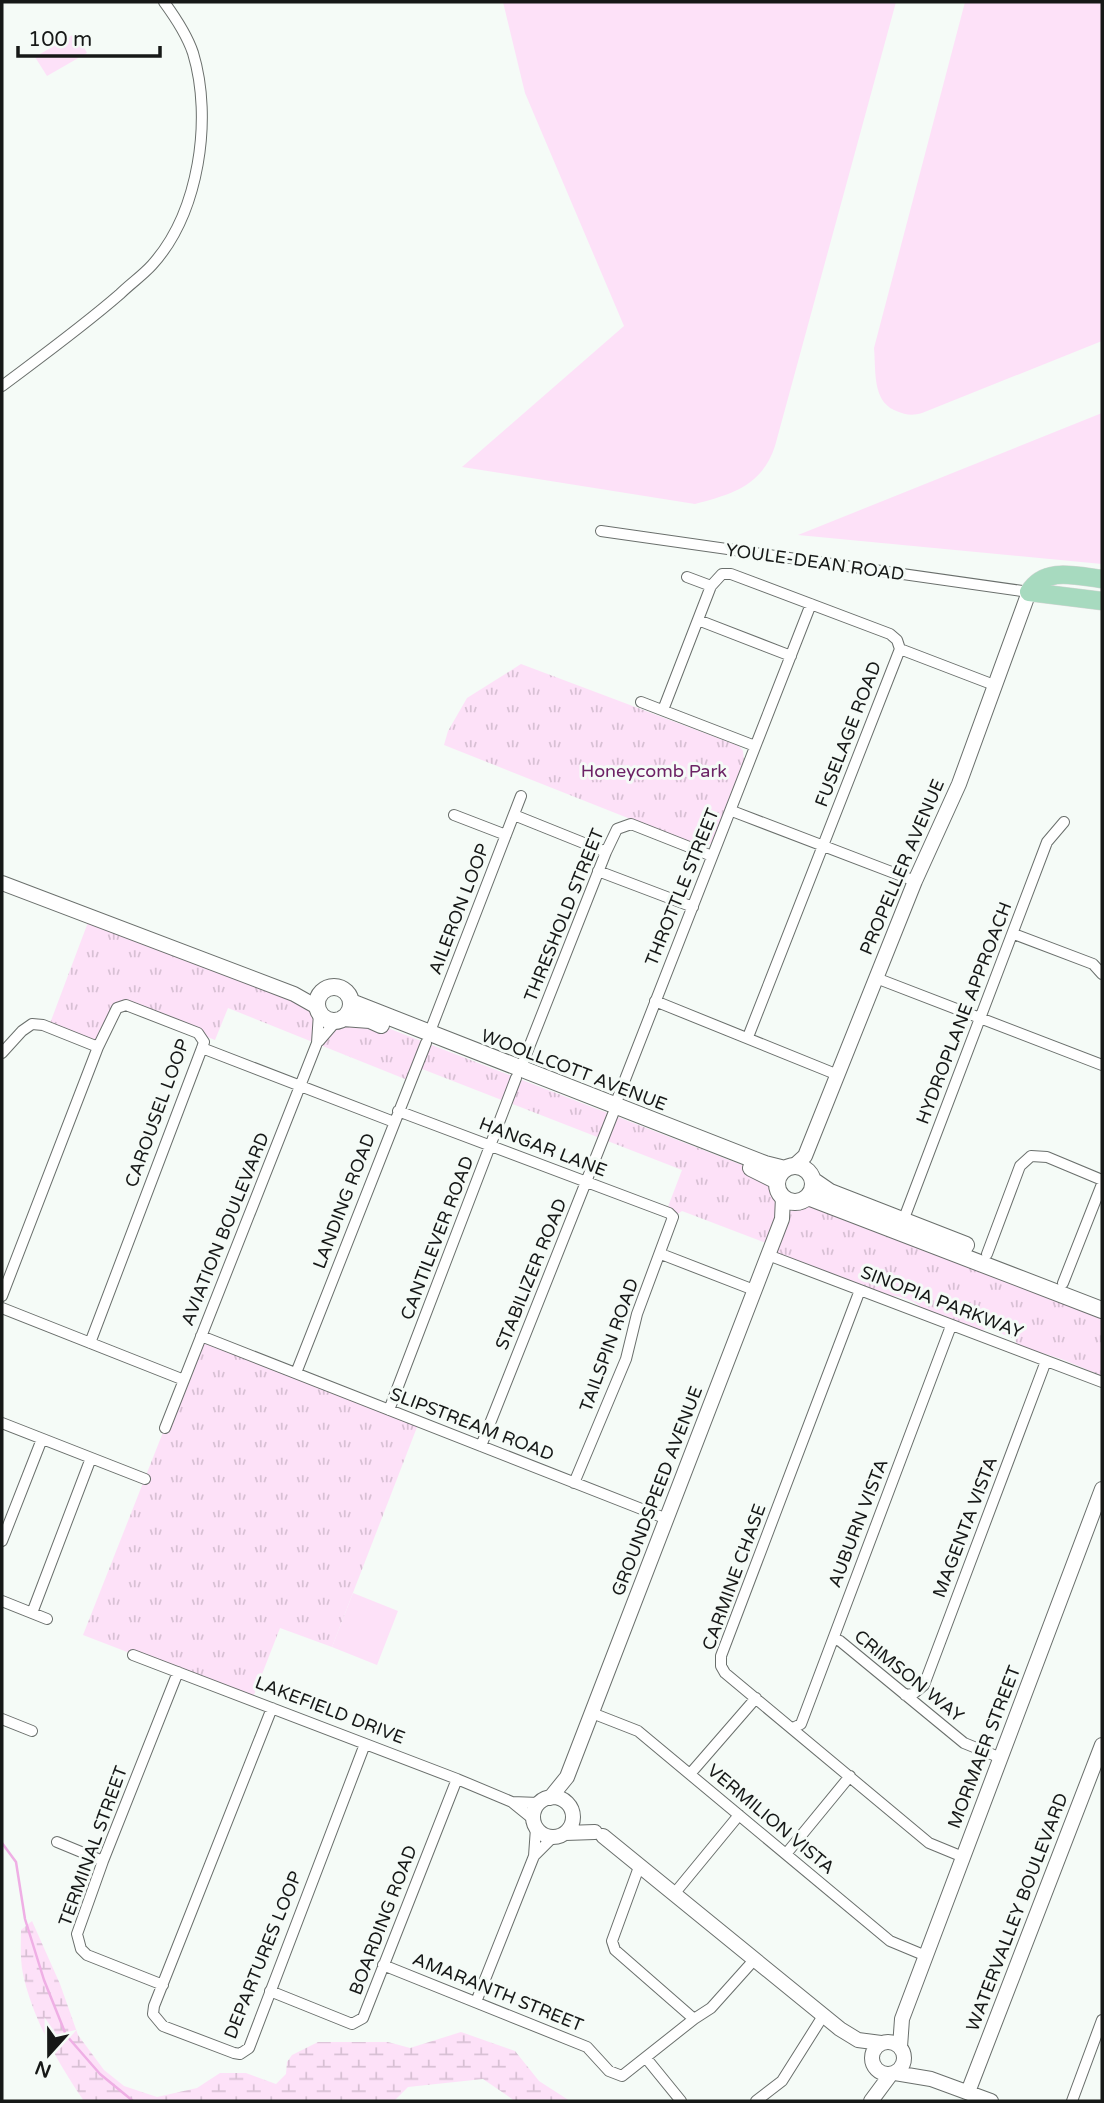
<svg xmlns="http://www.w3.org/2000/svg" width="1104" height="2103" viewBox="0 0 1104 2103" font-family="'Varela Round',sans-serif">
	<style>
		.green { fill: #fde1f8 }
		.wetland { fill: url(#wetland-marsh) }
		.park { fill: url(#park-tufts) }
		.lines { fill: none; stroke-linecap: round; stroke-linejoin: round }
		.stream { stroke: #efafe5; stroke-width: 2.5 }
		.minor-casing { stroke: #6a6f6c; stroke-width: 12 }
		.tertiary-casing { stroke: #6a6f6c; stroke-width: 16 }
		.secondary-casing { stroke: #6a6f6c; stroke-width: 18 }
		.primary-casing { stroke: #d5d5d5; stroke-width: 19 }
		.minor { stroke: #fff; stroke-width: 10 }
		.tertiary { stroke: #fff; stroke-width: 14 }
		.secondary { stroke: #fff; stroke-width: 16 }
		.primary { stroke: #a7dabf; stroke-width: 18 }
		.labels { text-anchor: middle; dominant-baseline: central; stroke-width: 6; stroke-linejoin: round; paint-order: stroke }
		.street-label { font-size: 18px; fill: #161817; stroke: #f5fbf7 }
		.park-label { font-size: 18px; fill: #6c2265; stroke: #f5fbf7 }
	</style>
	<defs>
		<pattern id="wetland-marsh" width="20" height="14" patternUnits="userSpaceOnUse" patternTransform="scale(1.75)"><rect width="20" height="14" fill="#fde1f8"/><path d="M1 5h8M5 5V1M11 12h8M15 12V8" fill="none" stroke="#d8c0d4"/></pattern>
		<pattern id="park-tufts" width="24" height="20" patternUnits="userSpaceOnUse" patternTransform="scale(1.75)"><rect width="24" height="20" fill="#fde1f8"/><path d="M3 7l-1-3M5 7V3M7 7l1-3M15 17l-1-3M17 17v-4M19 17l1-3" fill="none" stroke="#d8c0d4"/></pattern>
	</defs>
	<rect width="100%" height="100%" fill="#f5fbf7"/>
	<!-- green -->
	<path class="green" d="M503,2h393l-121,444c-13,40 -43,48 -80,58l-233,-37 162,-141 -99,-233z
		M965,2h137v339l-180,72c-10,3 -17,2 -28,-3 -22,-10 -18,-40 -20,-62z
		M76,33l11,20 -40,23 -12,-19z
		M1102,413v151l-304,-29z
		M353,1593l45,18 -21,54 -45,-18z"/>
	<!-- wetland -->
	<path class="wetland" d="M32,1921l28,63 18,51 26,35 20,16 33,11 40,-9 23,-15h26l30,11 10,-10 1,-12 5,-7 26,-13h70l22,6 51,-16 54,19 24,30 31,20h-55l-32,-22 -75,8 -14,14h-310c-25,-36 -52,-84 -61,-127 -3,-14 -2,-30 -2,-44z"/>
	<!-- park -->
	<path class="park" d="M521,664l218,82 4,5 1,12 -30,79 -13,5 -257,-102 4,-14 19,-33z
		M90,917l204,77 32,25 41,1 398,154 18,24 13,4 12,-5 294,117v62l-38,-16 -47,-15 -2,-6 -28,-11 -5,3 -60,-22c-5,-7 -23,-15 -32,-12l-122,-42 3,-10 -89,-34 -9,6 -7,-5 16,-42 -265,-103 -7,14 -182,-73 -13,32 -89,-35 -5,1 -23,41 -49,-21z
		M201,1336l218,86 -87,225 -52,-19 -28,72 -169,-65z"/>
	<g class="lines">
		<!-- stream -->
		<path class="stream" d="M2,1843l14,19 9,57 19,61 22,55 34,39 33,27"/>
		<!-- minor casing -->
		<g class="minor-casing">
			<path id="minor" d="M2,386c40,-30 80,-59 118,-92 10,-10 22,-18 32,-29 47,-52 61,-146 41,-212 -6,-18 -18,-36 -29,-51
				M601,531l428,61
				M687,577l24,9
				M698,620l93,36
				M900,649l94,36
				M641,702l114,44
				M663,710l48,-124 11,-12h9l159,60 7,6 3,9 -152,388
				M732,811l183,70
				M454,815l52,20
				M514,815l92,37
				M598,871l95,36
				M1014,934l79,30 9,10
				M876,978l226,87
				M655,1001l183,74
				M429,1034l92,-238
				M319,1041l18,-21
				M202,1048l192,74
				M2,1053l20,-22 10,-7 11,1 55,22
				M520,1070l86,-218 11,-23 14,-5 81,32
				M615,1105l196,-501
				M398,1111l271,102 4,4 -36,97 -11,45 -52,124
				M903,1221l144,-379 17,-20
				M661,1254l93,36
				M987,1254l33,-88 11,-10 16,1 55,23
				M768,1255l334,127
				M1063,1283l39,-99
				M860,1290l-139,366v10l4,7 204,170 34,14
				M2,1296l96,-249 19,-39 9,-3 72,28 6,9 -2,6 -112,295
				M2,1308l182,72
				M201,1336l466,183
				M296,1373l130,-330
				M389,1410l127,-332
				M2,1423l143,56
				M165,1428l152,-385 2,-30
				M481,1446l132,-332
				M2,1541l40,-102
				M2,1601l45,18
				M32,1613l59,-155
				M834,1639l6,2 124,102 37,15
				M133,1655l324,124 55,23 21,17
				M905,1695l8,-1 11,-9 122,-324
				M272,1708l-118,298 -1,8 10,12 71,27 6,1 9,-6 116,-304
				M592,1713l46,18 252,210 36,15
				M2,1719l30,12
				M793,1728l8,-4 150,-398
				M690,1774l66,-76
				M512,1802l27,1
				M57,1842l46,19
				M786,1854l64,-78
				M534,1856l19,-19
				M639,1867l-27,74 3,9 79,69
				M674,1894l65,-79
				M383,1965l204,82 22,24 13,5 72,-57 17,-11 43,-48
				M163,1985l-76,-30 -6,-6 -4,-15 26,-73 75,-189
				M270,1991l82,33 11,-6 94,-239
				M476,2002l58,-146 2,-28
				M646,2058l35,43
				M756,2101l26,-20 41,-65
				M1072,2101l30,-81"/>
		</g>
		<!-- tertiary casing -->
		<g class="tertiary-casing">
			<path id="tertiary" d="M2,883l292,111 23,13
				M794,1166l11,-10 110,-275 44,-97 70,-192
				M533 1817a20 20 0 1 1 40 0a20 20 0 1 1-40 0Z
				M550,1798l17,-21 215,-558 1,-22
				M565,1833l30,-1
				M603,1836l237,193 18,11 23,3
				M872 2058a16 16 0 1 1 32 0a16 16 0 1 1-32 0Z
				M900,2047l2,-28 200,-530
				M895,2073l36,6 60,22
				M968,2092l134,-347
				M871,2101l20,-27"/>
		</g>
		<!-- secondary casing -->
		<g class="secondary-casing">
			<path id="secondary" d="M317 1004a17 17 0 1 1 34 0a17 17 0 1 1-34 0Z
				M351,1002l414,162 20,5
				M343,1018l27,2 11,5
				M777 1184a18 18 0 1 1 36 0a18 18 0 1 1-36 0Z
				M751,1168l26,13
				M814,1181l16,11 136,53
				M808,1197l294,113"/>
		</g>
		<!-- primary casing -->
		<g class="primary-casing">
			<path id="primary" d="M1102,579c-25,-3 -57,-13 -73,13l73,9"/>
		</g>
		<!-- minor -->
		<use href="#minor" class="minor"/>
		<!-- tertiary -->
		<use href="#tertiary" class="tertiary"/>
		<!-- secondary -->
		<use href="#secondary" class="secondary"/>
		<!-- primary -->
		<use href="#primary" class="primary"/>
	</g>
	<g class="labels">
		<!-- street labels -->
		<g class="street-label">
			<text transform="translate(815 562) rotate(8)">YOULE-DEAN ROAD</text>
			<text transform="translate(848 734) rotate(-69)">FUSELAGE ROAD</text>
			<text transform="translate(902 867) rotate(-67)">PROPELLER AVENUE</text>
			<text transform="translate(682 887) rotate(-68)">THROTTLE STREET</text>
			<text transform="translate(459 909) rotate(-69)">AILERON LOOP</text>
			<text transform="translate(564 915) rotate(-68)">THRESHOLD STREET</text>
			<text transform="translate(964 1013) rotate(-69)">HYDROPLANE APPROACH</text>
			<text transform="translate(574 1070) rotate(21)">WOOLLCOTT AVENUE</text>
			<text transform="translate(157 1113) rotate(-70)">CAROUSEL LOOP</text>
			<text transform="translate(543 1147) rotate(21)">HANGAR LANE</text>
			<text transform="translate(344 1201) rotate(-69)">LANDING ROAD</text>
			<text transform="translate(225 1229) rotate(-68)">AVIATION BOULEVARD</text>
			<text transform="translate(437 1238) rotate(-69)">CANTILEVER ROAD</text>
			<text transform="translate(531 1274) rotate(-68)">STABILIZER ROAD</text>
			<text transform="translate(942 1302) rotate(21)">SINOPIA PARKWAY</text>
			<text transform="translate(609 1345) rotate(-70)">TAILSPIN ROAD</text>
			<text transform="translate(472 1424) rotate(21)">SLIPSTREAM ROAD</text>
			<text transform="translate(657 1491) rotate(-69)">GROUNDSPEED AVENUE</text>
			<text transform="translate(858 1523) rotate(-69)">AUBURN VISTA</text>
			<text transform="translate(965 1527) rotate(-69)">MAGENTA VISTA</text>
			<text transform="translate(734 1577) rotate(-70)">CARMINE CHASE</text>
			<text transform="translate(909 1676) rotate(39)">CRIMSON WAY</text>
			<text transform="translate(330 1710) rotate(21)">LAKEFIELD DRIVE</text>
			<text transform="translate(984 1747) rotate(-69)">MORMAER STREET</text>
			<text transform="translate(771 1819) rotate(40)">VERMILION VISTA</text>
			<text transform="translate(93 1846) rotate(-70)">TERMINAL STREET</text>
			<text transform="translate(1017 1912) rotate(-69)">WATERVALLEY BOULEVARD</text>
			<text transform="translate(383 1920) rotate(-69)">BOARDING ROAD</text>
			<text transform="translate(263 1955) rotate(-68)">DEPARTURES LOOP</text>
			<text transform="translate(498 1992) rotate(22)">AMARANTH STREET</text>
		</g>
		<!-- park labels -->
		<g class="park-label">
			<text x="654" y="771">Honeycomb Park</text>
		</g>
	</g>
	<!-- border -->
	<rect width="1104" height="2103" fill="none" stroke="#161817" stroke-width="7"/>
	<!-- north arrow -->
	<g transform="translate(49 2054) rotate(201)" stroke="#f5fbf7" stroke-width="5" paint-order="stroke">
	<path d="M0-5L12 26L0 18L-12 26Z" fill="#161817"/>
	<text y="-10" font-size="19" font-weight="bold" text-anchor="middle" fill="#161817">N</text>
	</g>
	<!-- scale -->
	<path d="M18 46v10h142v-10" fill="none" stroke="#161817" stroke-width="3.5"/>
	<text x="28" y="46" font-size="21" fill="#161817" stroke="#f5fbf7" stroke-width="5" paint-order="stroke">100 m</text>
</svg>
